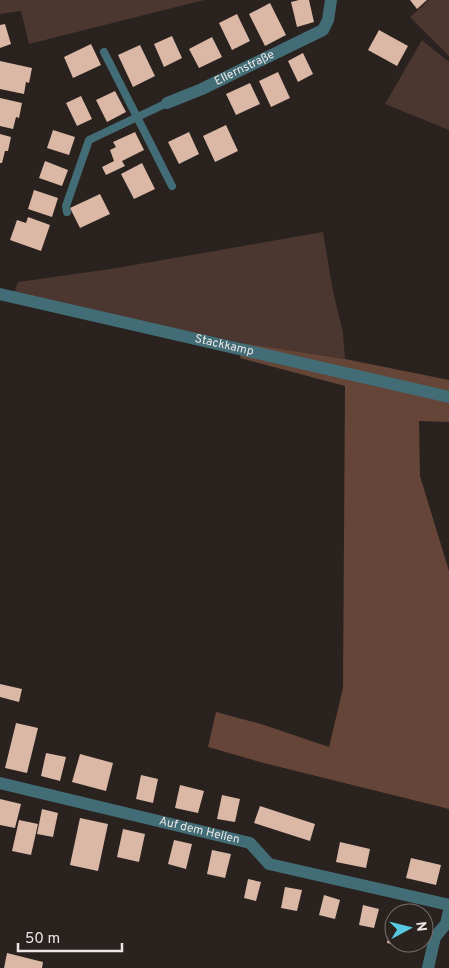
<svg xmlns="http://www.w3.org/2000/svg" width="449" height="968" viewBox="0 0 449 968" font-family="Overpass,sans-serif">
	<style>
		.green { fill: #4b372f }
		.forest { fill: #644537 }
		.building { fill: #dbb7a6 }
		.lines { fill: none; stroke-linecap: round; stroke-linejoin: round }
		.service { stroke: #436d76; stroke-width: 8 }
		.minor { stroke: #436d76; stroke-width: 12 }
		.labels { text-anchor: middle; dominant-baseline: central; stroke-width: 5; stroke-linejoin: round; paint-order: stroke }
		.street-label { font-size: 12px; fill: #ebe6e4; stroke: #2a221f }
	</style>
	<rect width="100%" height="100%" fill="#2a221f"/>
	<!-- green -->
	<path class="green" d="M0,0h204l-175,44 -8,-33 -21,3z
		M429,0h20v56l-39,-39z
		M422,40l27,22v68l-64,-26z
		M323,232l10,59 10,42 2,26 -102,-16 -229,-49 4,-12 93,-13z"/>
	<!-- forest -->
	<path class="forest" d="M243,343l102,16 104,21v42l-30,-1 1,55 29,95v238l-185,-46 -56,-16 8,-35 45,12 68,23 14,-59 2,-302 -105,-28z"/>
	<!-- building -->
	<path class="building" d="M299,0h10l5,22 -17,5 -6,-25z
		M410,0h17l-10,9z
		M270,3l16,32 -21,11 -16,-32z
		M237,14l13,27 -18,9 -13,-27z
		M5,24l6,20 -11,4v-23z
		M379,30l29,16 -11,20 -29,-16z
		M172,36l10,22 -18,9 -10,-23z
		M212,37l10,20 -23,11 -10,-19z
		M91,44l10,21 -28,13 -9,-21z
		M140,45l15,31 -22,11 -15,-32z
		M303,53l10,21 -15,8 -10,-21z
		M0,61l32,7 -3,15 -3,-1 -2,12 -24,-5z
		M278,72l12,26 -19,9 -12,-26z
		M250,83l10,21 -24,11 -10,-21z
		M115,91l11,21 -19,10 -11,-22z
		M81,96l11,23 -15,7 -11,-23z
		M0,98l22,5 -3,15 -3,-1 -3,12 -13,-3z
		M226,125l12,26 -23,11 -12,-26z
		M53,130l22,7 -6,18 -22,-7z
		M135,132l9,18 -22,11 3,5 -19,9 -4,-8 12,-6 -4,-11 6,-3 -3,-5z
		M189,132l10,22 -20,10 -11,-22z
		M0,134l11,3 -3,14h-3l-3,12h-2z
		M45,161l23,9 -6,16 -23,-8z
		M142,163l13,26 -21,10 -13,-25z
		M34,190l24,8 -6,19 -24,-8z
		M100,194l10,20 -30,14 -10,-20z
		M28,217l22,8 -9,26 -31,-11 7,-20 9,3z
		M0,684l22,5 -3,13 -19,-5z
		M16,723l22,5 -11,45 -22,-5z
		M46,753l20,4 -6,24 -19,-5z
		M80,754l33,9 -7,28 -34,-9z
		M141,775l17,4 -5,24 -17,-4z
		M180,785l24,6 -6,22 -23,-5z
		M222,795l18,4 -5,23 -18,-3z
		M0,799l21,5 -6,24 -15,-3z
		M260,806l55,18 -5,17 -56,-18z
		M42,809l16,4 -5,24 -16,-3z
		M80,818l28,6 -10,47 -28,-6z
		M19,820l19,4 -7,31 -19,-4z
		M123,829l22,5 -6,28 -22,-5z
		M174,840l18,4 -6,25 -18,-5z
		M340,842l30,7 -4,19 -30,-6z
		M212,850l19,4 -6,24 -18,-4z
		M411,858l30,7 -5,20 -30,-7z
		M248,879l13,3 -5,19 -12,-3z
		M285,887l17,3 -5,21 -16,-3z
		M324,895l16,5 -5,19 -16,-4z
		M363,905l16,4 -5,19 -15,-3z
		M393,915l1,28h17l-2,5 -22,-5z
		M7,953l36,9 -1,6h-38z"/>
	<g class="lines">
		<!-- service -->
		<path class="service" d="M104,52l68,134
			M67,212l-1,-6 23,-66 78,-37"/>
		<!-- minor -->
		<g class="minor">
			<path id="s1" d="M167,103l35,-14 121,-59 5,-10 3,-20"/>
			<path id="s2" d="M0,294l449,103"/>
			<path id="s3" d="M0,783l250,60 19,21 180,41"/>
			<path d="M428,968l7,-31 11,-13 3,-13"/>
		</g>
	</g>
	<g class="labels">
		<!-- street labels -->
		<g class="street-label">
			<text stroke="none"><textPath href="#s1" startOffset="85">Ellernstraße</textPath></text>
			<text stroke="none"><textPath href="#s2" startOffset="230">Stackkamp</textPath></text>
			<text stroke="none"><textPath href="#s3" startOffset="205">Auf dem Hellen</textPath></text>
		</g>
	</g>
	<!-- north arrow -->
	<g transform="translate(409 928) rotate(83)"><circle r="24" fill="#2a221f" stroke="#77706e"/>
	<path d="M0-4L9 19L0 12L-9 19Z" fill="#56c9e1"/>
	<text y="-8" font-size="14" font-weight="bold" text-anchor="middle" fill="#ebe6e4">N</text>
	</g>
	<!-- scale -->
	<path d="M18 943v8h104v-8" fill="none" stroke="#ebe6e4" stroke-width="2.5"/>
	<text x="25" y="943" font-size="15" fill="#ebe6e4" stroke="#2a221f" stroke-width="4" paint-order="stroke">50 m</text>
</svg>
